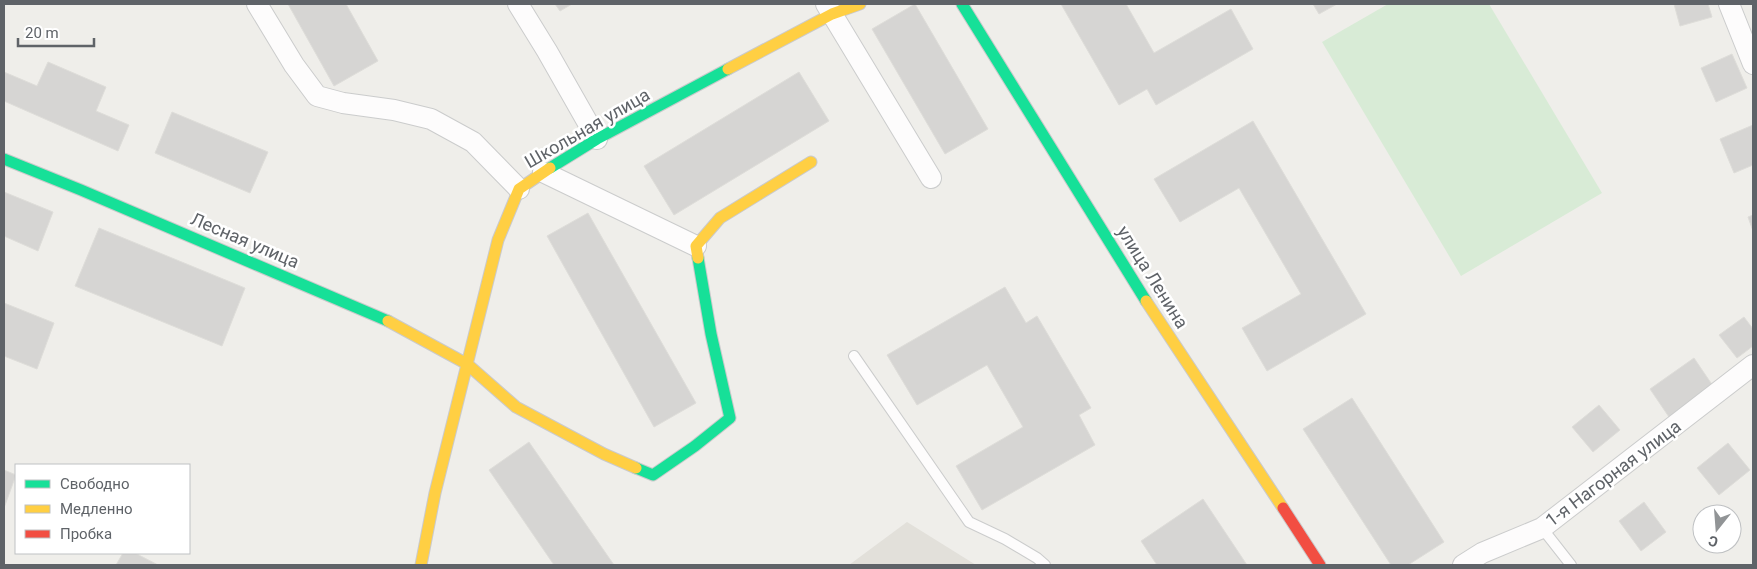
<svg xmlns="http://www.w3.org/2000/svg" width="1757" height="569" viewBox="0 0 1757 569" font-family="Roboto,sans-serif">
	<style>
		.education { fill: #e2e0da }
		.green { fill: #d8ebd6 }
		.building { fill: #d6d5d3; stroke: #deddd9 }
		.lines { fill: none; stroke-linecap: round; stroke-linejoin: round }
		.lane-casing { stroke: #cbcccc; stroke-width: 12 }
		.street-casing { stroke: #cbcccc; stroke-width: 22 }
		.fast-casing { stroke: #cacacb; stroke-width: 13 }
		.slow-casing { stroke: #cacacb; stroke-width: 13 }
		.jam-casing { stroke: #cacacb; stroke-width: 13 }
		.lane { stroke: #fdfcfc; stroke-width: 10 }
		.street { stroke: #fdfcfc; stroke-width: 20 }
		.fast { stroke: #16e098; stroke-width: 11 }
		.slow { stroke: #ffcf43; stroke-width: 11 }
		.jam { stroke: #f24e42; stroke-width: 11 }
		.labels { text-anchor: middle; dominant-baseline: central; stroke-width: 5; stroke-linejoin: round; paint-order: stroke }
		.street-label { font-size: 18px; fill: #5f6368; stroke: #fff }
	</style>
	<rect width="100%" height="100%" fill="#efeeea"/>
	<!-- education -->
	<path class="education" d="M907,522l69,43h-127z"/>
	<!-- green -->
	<path class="green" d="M1388,4h101l113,189 -141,83 -139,-234z"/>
	<!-- building -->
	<path class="building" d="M288,4h58l32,57 -44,25z
		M555,4h17l-12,7z
		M915,4l73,125 -43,25 -73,-125z
		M1061,4h65l28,49 77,-44 22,40 -97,56 -9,-16 -28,16z
		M1313,4h24l-18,10z
		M1674,4h34l4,13 -32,9z
		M1732,54l15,34 -31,14 -15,-34z
		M48,62l58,25 -10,24 33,14 -11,26 -114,-50v-29l33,14z
		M799,72l30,49 -155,94 -30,-49z
		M172,112l96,40 -18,41 -95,-40z
		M1253,121l113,193 -99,57 -25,-43 59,-34 -62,-106 -59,34 -26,-43z
		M1753,125v40l-19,8 -14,-34z
		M4,192l49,20 -15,39 -34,-15z
		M588,213l108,190 -42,24 -107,-191z
		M1753,215v16l-5,-14z
		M99,228l146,60 -23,58 -147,-60z
		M1005,287l21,36 11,-7 54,92 -12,7 16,30 -113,65 -26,-44 67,-39 -36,-62 -70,40 -30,-50z
		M4,303l50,20 -17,46 -33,-13z
		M1744,317l9,12v17l-16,12 -18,-23z
		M1694,358l19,28 -44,31 -19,-28z
		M1352,398l92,144 -36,23h-17l-88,-136z
		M1599,405l21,25 -27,22 -21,-25z
		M529,442l85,123h-60l-65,-95z
		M1728,443l22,27 -31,25 -22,-27z
		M4,470l12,5 -12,33z
		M1203,499l44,66h-90l-16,-24z
		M1644,502l22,30 -25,19 -22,-30z
		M123,553h12l23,12h-42z"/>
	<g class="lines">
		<!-- lane casing -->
		<g class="lane-casing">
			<path id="lane" d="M854,356l115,166 36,17 32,19 8,7
				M1542,528l29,37"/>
		</g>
		<!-- street casing -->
		<g class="street-casing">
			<path id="street" d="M257,4l37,61 23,31 26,7 51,7 37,9 42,23 46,47
				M518,4l29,47 50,88
				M826,4l105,174
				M1729,4l24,60
				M543,172l153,74
				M1463,565l19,-12 60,-25 211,-163"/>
		</g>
		<!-- fast casing -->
		<g class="fast-casing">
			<path id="fast" d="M962,4l184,297
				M4,159l77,31 307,131
				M550,168l47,-29 131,-70
				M636,468l17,7 42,-29 35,-28 -19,-84 -13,-76"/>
		</g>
		<!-- slow casing -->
		<g class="slow-casing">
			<path id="slow" d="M728,69l104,-55 28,-10
				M698,258l-2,-12 24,-28 91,-56
				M1146,301l137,207
				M388,321l79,43 49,43 88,47 32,14
				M421,565l14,-72 63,-253 21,-51 31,-21"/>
		</g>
		<!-- jam casing -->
		<g class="jam-casing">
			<path id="jam" d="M1283,508l37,57"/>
		</g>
		<!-- lane -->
		<use href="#lane" class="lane"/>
		<!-- street -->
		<use href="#street" class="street"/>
		<!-- fast -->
		<use href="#fast" class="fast"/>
		<!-- slow -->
		<use href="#slow" class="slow"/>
		<!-- jam -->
		<use href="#jam" class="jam"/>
	</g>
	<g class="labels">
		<!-- street labels -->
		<g class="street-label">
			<text transform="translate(587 128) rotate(-30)">Школьная улица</text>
			<text transform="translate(245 240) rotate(23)">Лесная улица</text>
			<text transform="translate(1153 277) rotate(58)">улица Ленина</text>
			<text transform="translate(1613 473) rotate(-37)">1-я Нагорная улица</text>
		</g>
	</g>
	<!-- border -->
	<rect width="1757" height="569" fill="none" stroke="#5f6368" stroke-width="10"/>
	<!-- legend -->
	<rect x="15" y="464" width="175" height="90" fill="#ffffff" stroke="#bfc1c3"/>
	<rect x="25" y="480" width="25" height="8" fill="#16e098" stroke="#bfc1c3"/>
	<text x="60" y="489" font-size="15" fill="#5f6368">Свободно</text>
	<rect x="25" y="505" width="25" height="8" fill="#ffcf43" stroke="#bfc1c3"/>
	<text x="60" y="514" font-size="15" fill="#5f6368">Медленно</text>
	<rect x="25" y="530" width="25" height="8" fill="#f24e42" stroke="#bfc1c3"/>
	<text x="60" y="539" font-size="15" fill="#5f6368">Пробка</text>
	<!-- north arrow -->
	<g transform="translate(1717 529) rotate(197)"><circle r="24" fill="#ffffff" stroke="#bfc1c3"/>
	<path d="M0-4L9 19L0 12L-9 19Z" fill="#919496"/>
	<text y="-8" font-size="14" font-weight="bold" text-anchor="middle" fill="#5f6368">С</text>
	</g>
	<!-- scale -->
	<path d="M18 38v8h76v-8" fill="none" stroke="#5f6368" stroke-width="2.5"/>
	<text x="25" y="38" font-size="15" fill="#5f6368" stroke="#ffffff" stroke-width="4" paint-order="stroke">20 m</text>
</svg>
